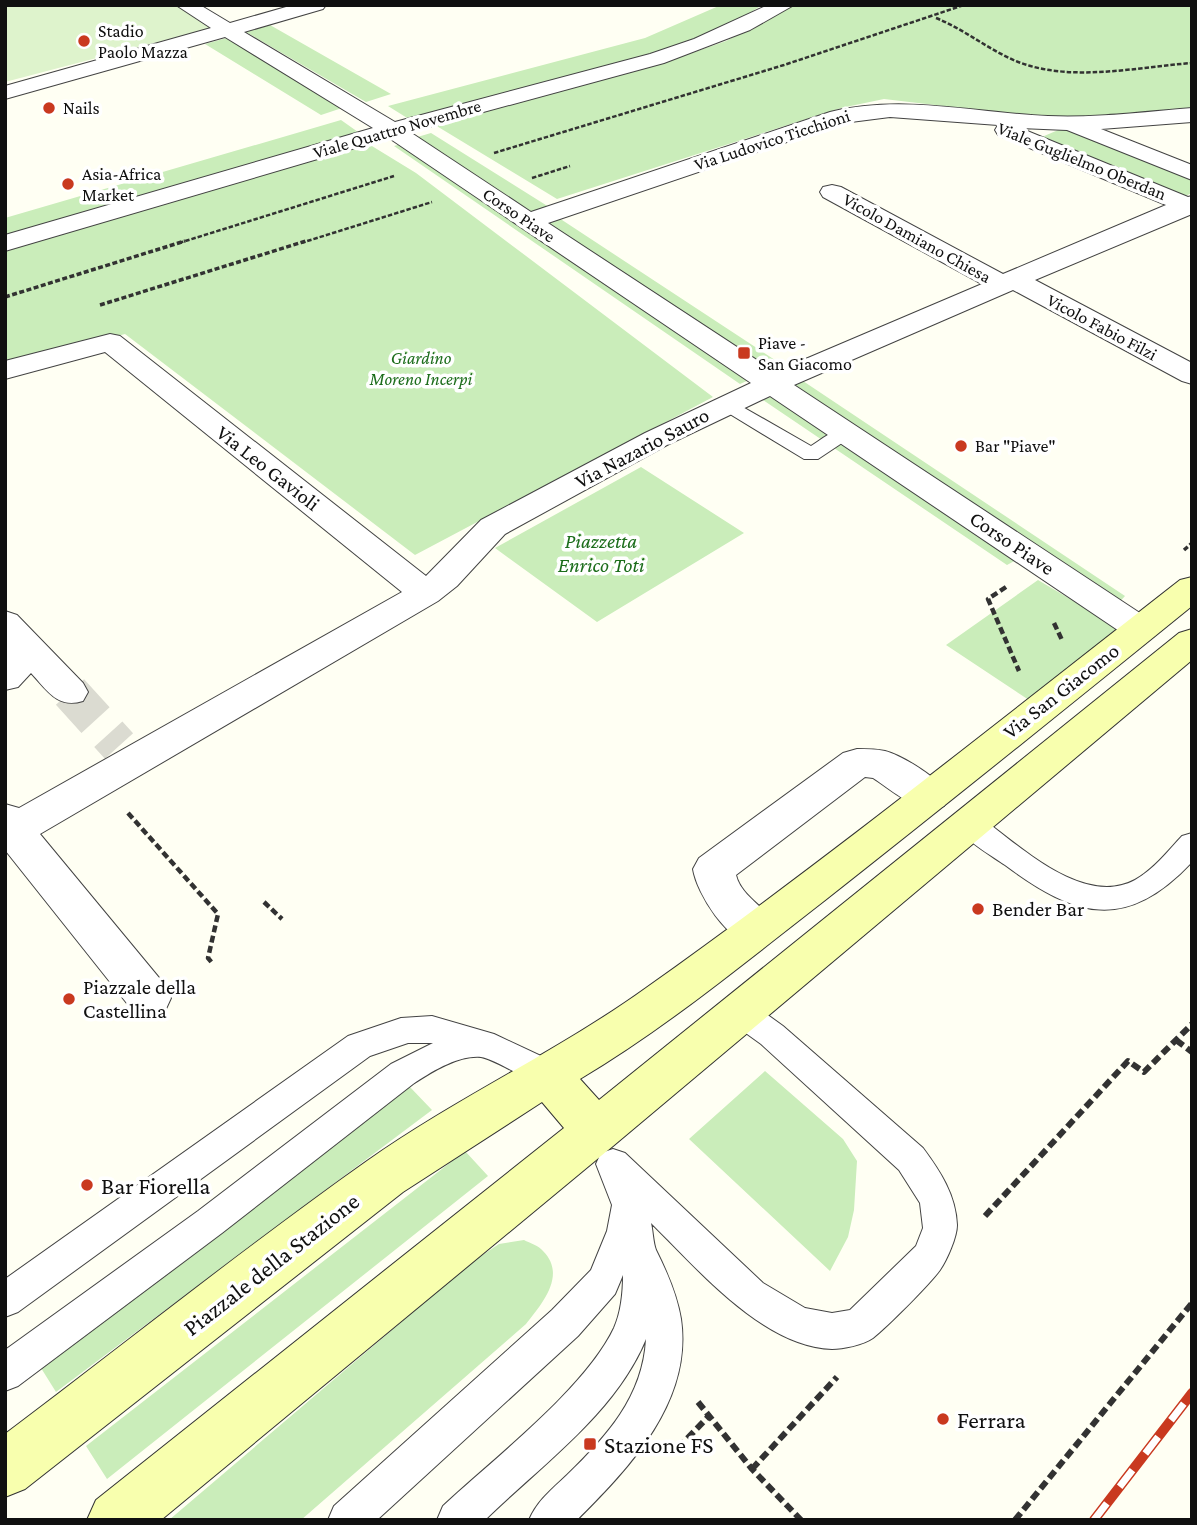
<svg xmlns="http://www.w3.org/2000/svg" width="1197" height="1525" viewBox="0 0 1197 1525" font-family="'Crimson Pro',serif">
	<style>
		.green { fill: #caedba }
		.pitch { fill: #def3cc }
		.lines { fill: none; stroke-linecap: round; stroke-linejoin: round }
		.street-tunnel { stroke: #dbdbd1; stroke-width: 38; stroke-dasharray: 38 19; stroke-linecap: butt }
		.lane-casing { stroke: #434343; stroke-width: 2 }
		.street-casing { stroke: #434343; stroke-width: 2 }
		.secondary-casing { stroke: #323232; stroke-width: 2 }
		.path-far3 { stroke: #323232; stroke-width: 2.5; stroke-dasharray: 4.5 2; stroke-linecap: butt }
		.path-far2 { stroke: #323232; stroke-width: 3.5; stroke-dasharray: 5 2.5; stroke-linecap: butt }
		.path-far1 { stroke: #323232; stroke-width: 4.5; stroke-dasharray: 7 3.5; stroke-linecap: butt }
		.path { stroke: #323232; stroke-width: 6; stroke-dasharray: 9 4.5; stroke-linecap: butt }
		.lane { fill: #fff; fill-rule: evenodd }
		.street { fill: #fff; fill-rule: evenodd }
		.secondary { fill: #f8ffae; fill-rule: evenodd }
		.rail-casing { stroke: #c9391f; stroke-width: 10 }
		.rail { stroke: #fff; stroke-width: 7; stroke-dasharray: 21; stroke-linecap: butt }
		.poi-dot { fill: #c9391f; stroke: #fff; stroke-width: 2.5 }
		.labels { text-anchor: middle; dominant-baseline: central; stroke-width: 7; stroke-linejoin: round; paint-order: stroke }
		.far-poi-label { font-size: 18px; fill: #101010; stroke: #fff; text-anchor: start }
		.far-street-label { font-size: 18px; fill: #101010; stroke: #fff }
		.far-park-label { font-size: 18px; font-style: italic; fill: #1c6d1b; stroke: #fff }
		.street-label { font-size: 21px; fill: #101010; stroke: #fff }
		.park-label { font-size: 21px; font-style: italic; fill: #1c6d1b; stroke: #fff }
		.poi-label { font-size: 21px; fill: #101010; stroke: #fff; text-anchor: start }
		.near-poi-label { font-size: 24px; fill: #101010; stroke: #fff; text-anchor: start }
		.near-street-label { font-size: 24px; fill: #101010; stroke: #fff }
	</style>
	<rect width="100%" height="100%" fill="#fffff3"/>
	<!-- green -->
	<path class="green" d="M721,5h41l-34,22 -71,26 -245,68 -24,-15 257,-68z
		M794,5h398v106l-138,8 -170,-20 -43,9 -284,91 -122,-74 228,-62 63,-22z
		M270,25l121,69 -25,8 -120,-70z
		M230,37l118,69 -27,9 -116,-71z
		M341,120l17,12 -353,105v-19z
		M1063,128l129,50v15l-11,5 -144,-59z
		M431,133l118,74 -20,6 -115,-75z
		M367,143l49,30 297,224 -298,158 -290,-221 -120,31v-117z
		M404,143l347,236 -11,5 -346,-238z
		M559,218l225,148 -13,5 -224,-149z
		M800,379l325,217 -8,9 -329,-221z
		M776,395l244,163 -13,7 -244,-165z
		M641,467l103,66 -147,89 -102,-74z
		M1038,580l88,52 -91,72 -89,-59z
		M765,1071l78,68 14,22 -3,49 -6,27 -18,34 -141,-132z
		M409,1086l23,24 -376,282 -20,-32z
		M465,1151l23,25 -381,303 -21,-33z
		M524,1240c6,3 15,6 19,11 24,24 -1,53 -17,73l-225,196h-132l303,-258 27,-18z"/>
	<!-- pitch -->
	<path class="pitch" d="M5,5h174l36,22 -210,55z"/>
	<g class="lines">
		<!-- street-tunnel -->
		<path class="street-tunnel" d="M70,692l49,54"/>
		<!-- lane casing -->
		<g class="lane-casing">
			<path id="lane" d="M727,398l84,48c13,-8 27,-21 43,-17l3,4 -39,26h-14l-84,-51 -3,-4 3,-4z
				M970,814l10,3c39,28 103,91 155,63 18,-10 33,-29 47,-44l10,-3v29c-66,70 -116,56 -187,3 -16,-11 -40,-24 -49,-41l4,-7z
				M740,999l11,4 32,23 140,122c17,23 33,47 34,77 0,12 -10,35 -17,45 -10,14 -53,57 -67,68 -10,7 -30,11 -41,11 -69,-2 -135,-81 -181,-126 2,8 2,19 5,27 10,20 21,44 25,69 12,82 -51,148 -104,201h-48c8,-19 23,-31 38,-45 39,-38 76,-78 79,-136 -31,75 -105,126 -161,181h-48l6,-14c50,-47 142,-117 171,-178 7,-16 9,-35 9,-53l-8,19 -37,42 -201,184h-49l6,-14 218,-196 39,-40 16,-39 5,-26 -16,-41 5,-11 12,-4 12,4 138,130 42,25 27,5 18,-3 66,-64 7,-18 -3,-25 -21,-33 -138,-126 -32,-23 -4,-9 4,-9z
				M432,1016l62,18 64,30 5,10 -5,10 -11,4c-17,-6 -52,-29 -66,-31 -23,-2 -50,15 -68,27l-191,149 -204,153 -13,5v-41l193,-139 193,-147 42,-21h-25l-38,13 -352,256 -13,5v-38l343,-243 53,-18z"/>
		</g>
		<!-- street casing -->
		<g class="street-casing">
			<path id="street" d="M176,5h24l30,18 63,-18h33l-3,4 -79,23 151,90 255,-68 44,-15 74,-34h26l-44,25 -86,33 -254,69 121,80 299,-100c73,-18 144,1 218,4 48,2 96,-4 144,-8v14l-91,7 91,36v15l-125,-50 -47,-2 168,69 4,-1v18l-157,66 157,83v21l-10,-3 -169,-91 -219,95 358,236 6,8 -6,8 -12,4 -12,-4 -358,-241 -103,49 -162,89 -48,52 -19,15 -398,233 125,151 6,13 -6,13 -16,6 -16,-6 -128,-161v-46l14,4 383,-216 -297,-240 -100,27v-18l105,-27 10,2 306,240 55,-56 164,-87 106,-50 -362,-245 -384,113v-16l368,-107 -148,-91 -220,62v-13l206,-58zM890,117l108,8 -3,5 3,5 168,70 -163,69 -162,-87 -9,-2 -9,2 -3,5 3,5 159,87 -207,88 -227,-149 295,-100z
				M5,611l12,4 66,68 5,9 -5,9c-26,8 -36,-11 -52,-28l-13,14 -13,3z
				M857,749c9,0 19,0 28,2 19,5 56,29 65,45l-6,10c-27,9 -49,-14 -71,-28l-8,-1 -129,98c5,22 32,33 42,53l-6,12c-5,2 -11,5 -16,5 -28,-2 -59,-51 -63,-76l6,-11 144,-105z"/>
		</g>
		<!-- secondary casing -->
		<g class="secondary-casing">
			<path id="secondary" d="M1192,577v29c-122,99 -245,198 -368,295 -80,62 -157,126 -244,178l19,21 580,-467 13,-4v31l-579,486 -452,374h-74l9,-20 468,-372 -22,-26 -139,90 -378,297 -20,8v-63c121,-91 239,-186 362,-273 89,-63 190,-109 279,-173 182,-129 357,-270 534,-408z"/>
		</g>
		<!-- path-far3 -->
		<path class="path-far3" d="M936,18c30,12 55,34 85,45 53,19 117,4 171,0
			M494,153l290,-88 180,-60
			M532,178l38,-12
			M179,243l215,-67
			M301,243l131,-41"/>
		<!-- path-far2 -->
		<path class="path-far2" d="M5,297l180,-56
			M100,305l206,-64
			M1184,550l8,-7"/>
		<!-- path-far1 -->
		<path class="path-far1" d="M1006,587l-18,12 31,72
			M1054,623l8,17
			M128,813l90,101 -10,44 5,6
			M264,902l18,17"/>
		<!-- path -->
		<path class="path" d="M1176,1040l16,12
			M985,1216l143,-155 16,11 48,-48
			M698,1402l54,67 49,51
			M678,1448l31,-32
			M752,1469l85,-92
			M1015,1520l177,-217"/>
		<!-- lane -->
		<use href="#lane" class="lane"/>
		<!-- street -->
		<use href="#street" class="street"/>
		<!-- secondary -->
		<use href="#secondary" class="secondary"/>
		<!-- rail casing -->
		<g class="rail-casing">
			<path id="rail" d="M1094,1520l98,-127"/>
		</g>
		<!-- rail -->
		<use href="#rail" class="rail"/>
	</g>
	<!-- markers -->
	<g class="poi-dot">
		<circle cx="84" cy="41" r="7"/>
		<circle cx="49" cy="108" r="7"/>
		<circle cx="68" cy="184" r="7"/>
		<rect x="737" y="346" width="14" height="14" rx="3.5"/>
		<circle cx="961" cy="446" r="7"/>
		<circle cx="978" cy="909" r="7"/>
		<circle cx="69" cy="999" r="7"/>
		<circle cx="87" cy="1185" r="7"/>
		<circle cx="943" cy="1419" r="7"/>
		<rect x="583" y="1437" width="14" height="14" rx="3.5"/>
	</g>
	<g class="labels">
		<!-- far-poi labels -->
		<g class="far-poi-label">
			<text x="98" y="31">Stadio<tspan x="98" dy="21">Paolo Mazza</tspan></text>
			<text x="63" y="108">Nails</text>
			<text x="82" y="174">Asia-Africa<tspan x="82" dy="21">Market</tspan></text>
			<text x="758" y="343">Piave -<tspan x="758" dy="21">San Giacomo</tspan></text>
			<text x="975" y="446">Bar "Piave"</text>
		</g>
		<!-- far-street labels -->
		<g class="far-street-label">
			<text transform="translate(397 129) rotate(-16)">Viale Quattro Novembre</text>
			<text transform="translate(772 140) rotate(-18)">Via Ludovico Ticchioni</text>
			<text transform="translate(1082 161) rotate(22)">Viale Guglielmo Oberdan</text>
			<text transform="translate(519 215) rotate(34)">Corso Piave</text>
			<text transform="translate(917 238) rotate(29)">Vicolo Damiano Chiesa</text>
			<text transform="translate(1102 327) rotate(28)">Vicolo Fabio Filzi</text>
		</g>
		<!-- far-park labels -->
		<g class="far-park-label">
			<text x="421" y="358">Giardino<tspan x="421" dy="21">Moreno Incerpi</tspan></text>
		</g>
		<!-- street labels -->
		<g class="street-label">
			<text transform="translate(642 448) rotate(-28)">Via Nazario Sauro</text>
			<text transform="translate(268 468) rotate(38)">Via Leo Gavioli</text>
			<text transform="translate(1012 543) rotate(34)">Corso Piave</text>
			<text transform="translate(1061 691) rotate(-38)">Via San Giacomo</text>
		</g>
		<!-- park labels -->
		<g class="park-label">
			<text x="601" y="541">Piazzetta<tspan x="601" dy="24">Enrico Toti</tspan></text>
		</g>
		<!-- poi labels -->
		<g class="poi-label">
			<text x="992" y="909">Bender Bar</text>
			<text x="83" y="987">Piazzale della<tspan x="83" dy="24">Castellina</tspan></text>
		</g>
		<!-- near-poi labels -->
		<g class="near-poi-label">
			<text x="101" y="1185">Bar Fiorella</text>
			<text x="957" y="1419">Ferrara</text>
			<text x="604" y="1444">Stazione FS</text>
		</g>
		<!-- near-street labels -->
		<g class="near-street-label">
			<text transform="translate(271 1264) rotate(-38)">Piazzale della Stazione</text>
		</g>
	</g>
	<!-- border -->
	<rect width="1197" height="1525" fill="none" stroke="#101010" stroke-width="14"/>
</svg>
